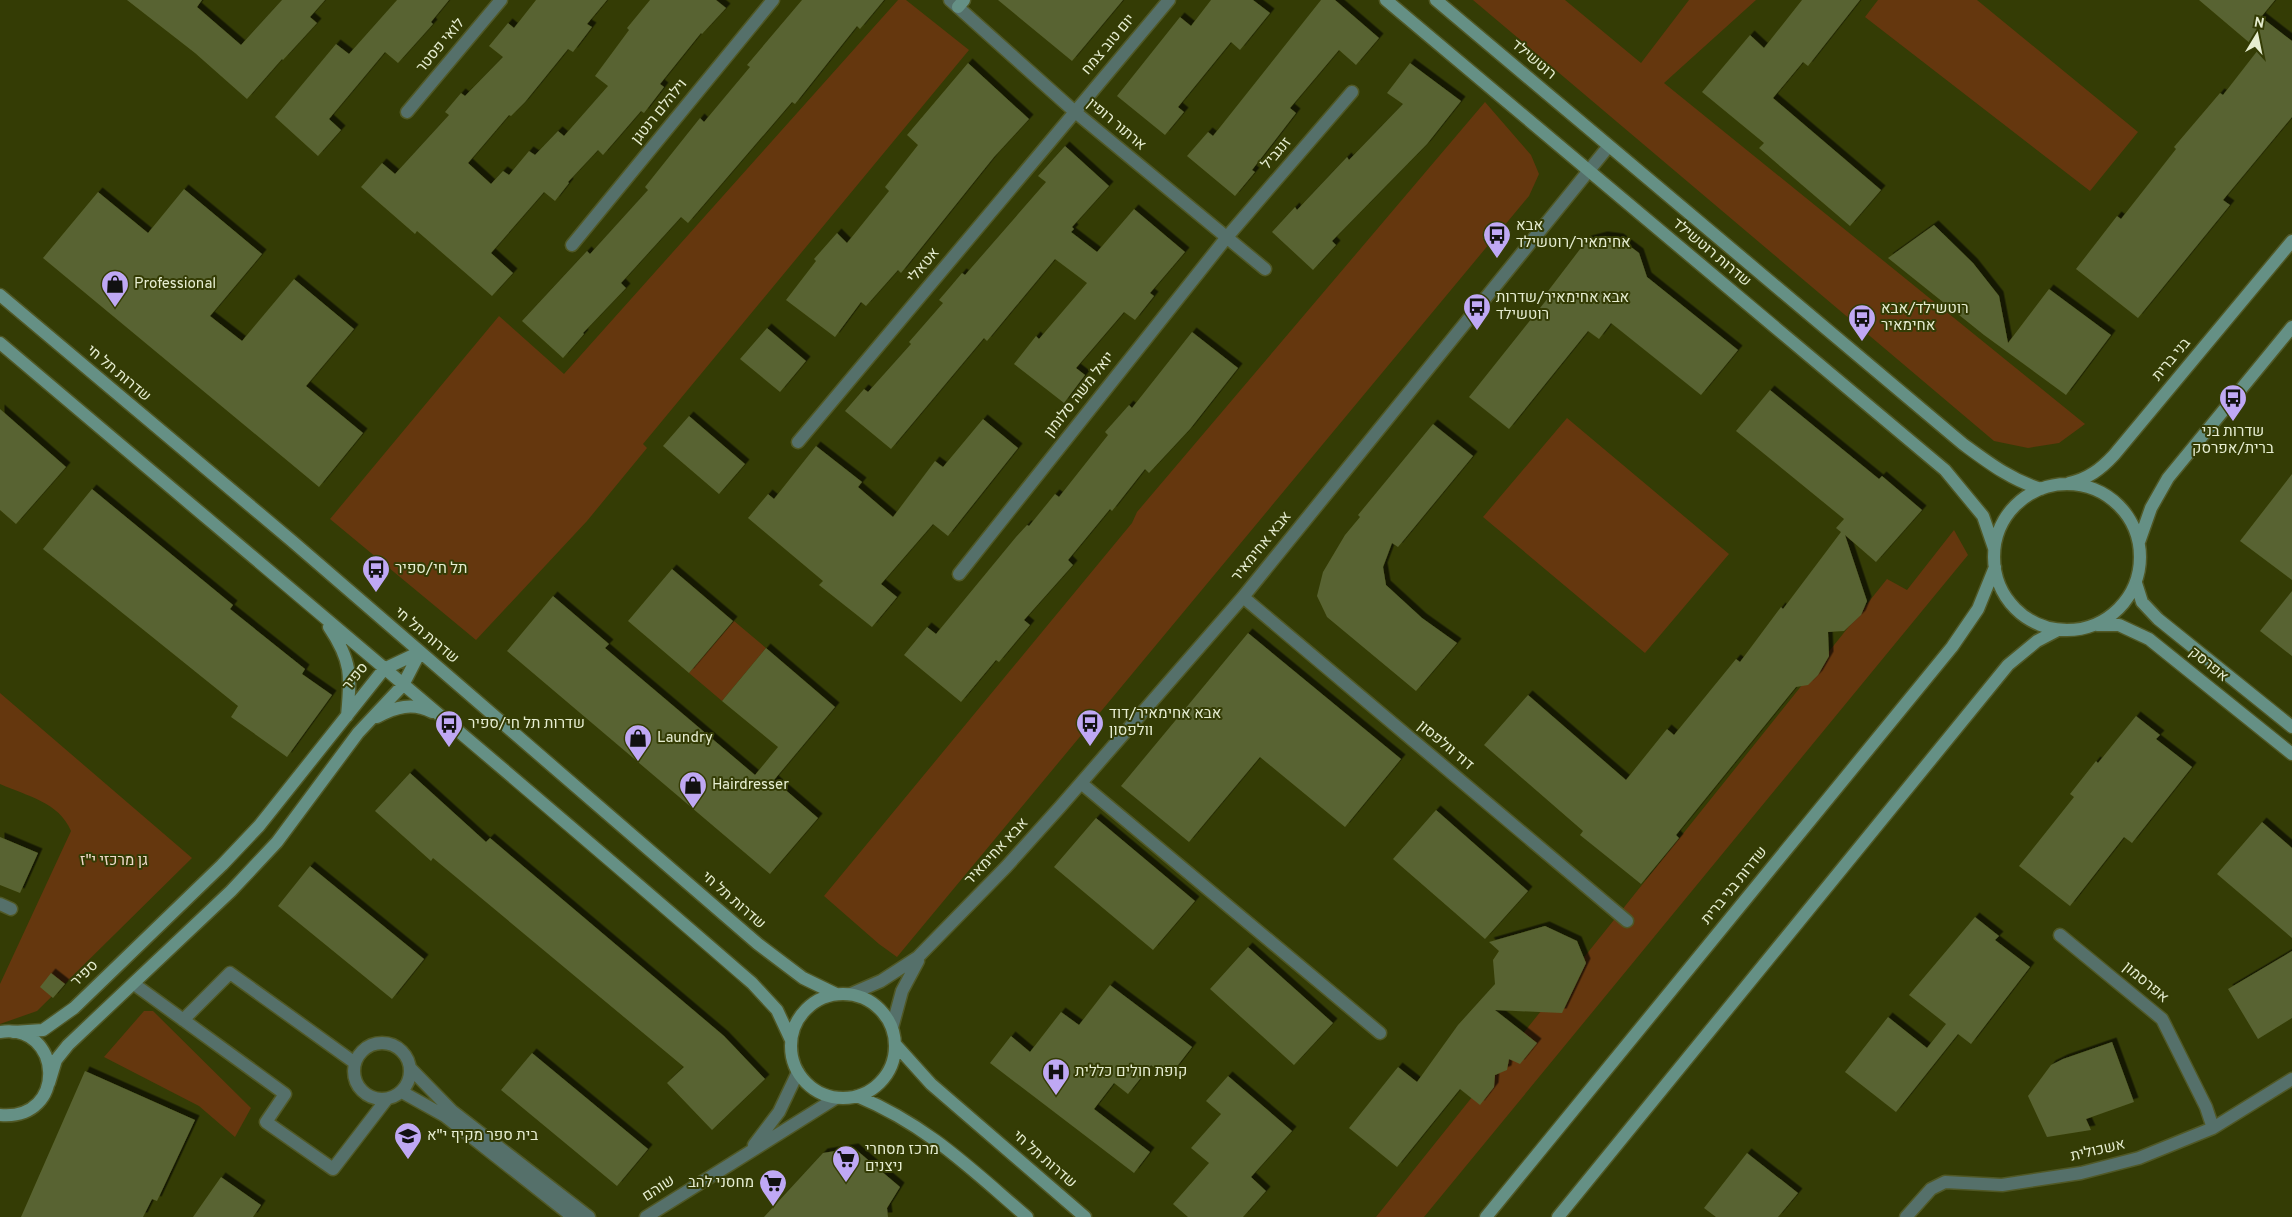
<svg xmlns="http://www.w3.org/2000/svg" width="2292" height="1217" viewBox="0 0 2292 1217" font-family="Overpass,Heebo,sans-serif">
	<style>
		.green { fill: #65370e }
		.building { fill: #596330; filter: url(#shadow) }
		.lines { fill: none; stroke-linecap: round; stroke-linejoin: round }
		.street-casing { stroke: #505826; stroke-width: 15 }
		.secondary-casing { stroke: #505826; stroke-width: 15 }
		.street { stroke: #55706a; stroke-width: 12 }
		.secondary { stroke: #659085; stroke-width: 12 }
		.labels { text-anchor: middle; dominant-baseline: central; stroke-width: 4; stroke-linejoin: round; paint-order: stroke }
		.street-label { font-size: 15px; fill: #e6edd1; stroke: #343c05 }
		.poi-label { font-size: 15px; fill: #e6edd1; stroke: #343c05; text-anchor: start }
		.park-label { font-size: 15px; fill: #f0dacb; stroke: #343c05 }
	</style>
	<defs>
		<filter id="shadow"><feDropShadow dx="4.5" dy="-4.5" stdDeviation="0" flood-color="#0009"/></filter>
	</defs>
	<rect width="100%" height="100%" fill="#343c05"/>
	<!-- green -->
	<path class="green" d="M898,0h8l63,50 -326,394 4,4 -60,73 -111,119 -146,-121 169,-203 65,58z
		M1473,0h92l76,63 48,-63h67l-92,83 421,341 -26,19 -31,5 -34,-7z
		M1878,0h99l161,132 -48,59 -225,-174z
		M1485,102l46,53 8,19 -10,22 -632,761 -18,-13 -55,-48 308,-373 5,-11z
		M1567,418l162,136 -84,99 -162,-136z
		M1954,530l14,25 -544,662h-48l511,-638 20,11z
		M734,621l32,27 -44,53 -33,-28z
		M0,693l192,165 -155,153 -37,13v-40l71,-153c-12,-29 -44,-35 -71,-47z
		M144,1011h9l98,97 -16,29 -36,-31 -95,-49z"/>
	<!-- building -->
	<path class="building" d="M127,0h75l-5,7 44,38 41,-45h43l-15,17 7,6 -34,37 -1,-1 -35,40 -52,-46z
		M397,0h52l-18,22 2,2 -35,39 -13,-11 -56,67 12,11 -23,26 -43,-39 61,-73 13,10z
		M536,0h71l-20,24 5,3 -19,25 -5,-3 -43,53 -14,14 -2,-1 -41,48 23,21 12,-13 6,4 20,-24 6,4 23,-24 6,5 44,-50 -13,-10 34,-46 -2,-2 23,-28h66l10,8 -24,26 -1,-1 -41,51 4,3 -20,26 -3,-2 -38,44 -5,-5 -30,32 1,1 -14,18 -11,-9 -53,61 22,20 -21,23 -75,-65 -2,3 -54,-47 21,-24 13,11 54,-59 -4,-3 16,-19 4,3 38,-39 -14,-11 19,-23 6,5z
		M802,0h82l-24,29 -3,-3 -62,78 -3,-2 -104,121 -7,-6 -60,66 5,5 -43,45 1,1 -21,24 -41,-37 65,-70 3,3 58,-64 -3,-3 55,-69 4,4 46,-55 -3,-2z
		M998,0h125l-51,61z
		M1211,0h42l17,13 -30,37 -9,-8 -53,65 6,5 -19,23 -48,-39 63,-79 11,9z
		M1321,0h14l44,38 -23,27 -17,-15 -49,58 6,5 -44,57 3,2 -20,24 -48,-40 21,-24 5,4z
		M1802,0h58l-52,66 -5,-4 -30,36 108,92 -31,36 -91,-78 5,-5 -62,-51 48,-57 14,13z
		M2199,0h76l-14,17 31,24v76l-69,83 7,5 -92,113 -62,-49 41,-53 4,3 55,-70 -2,-2 46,-54 3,2 35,-45z
		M968,63l61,56 -35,38 -93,116 -3,-3 -32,36 -5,-4 -26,35 -49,-37 30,-39 -2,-2 23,-26 10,10 42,-52 -4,-4 33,-42 -11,-10z
		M1410,63l51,38 -34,43 -95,97 4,4 -23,25 -41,-38 23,-25 2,3 50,-53 2,3 54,-56 -16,-11z
		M1065,146l44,40 -37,41 2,2 -3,3 26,20 37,-43 51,43 -35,41 4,3 -19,24 -11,-8 -48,56 9,7 -21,28 -50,-39 22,-28 3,3 48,-56 -32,-24 -68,82 -3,-3 -93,111 -46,-38 19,-22 4,3 43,-48 -2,-2 34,-39 -4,-3 12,-14 11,-13 3,2 81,-93 -8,-6z
		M184,189l78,65 -52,62 32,25 52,-62 60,50 -48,57 57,47 -44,54 -276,-229 55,-66 50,41z
		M1934,225l39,38 26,33 9,47 41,-54 62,46 -45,60 -82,-60 -96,-77z
		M1603,236l16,2 20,15 8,24 91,73 -37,45 -90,-72 -12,16 -11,-8 -79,98 -40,-32 79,-99 -3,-3 42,-55z
		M767,328l39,33 -26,31 -40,-33z
		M1192,332l46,36 -48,61 -41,44 -4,-4 -33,42 -2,-2 -42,51 5,5 -49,55 6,5 -31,37 -3,-2 -35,42 -57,-47 23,-28 9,7 80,-97 11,-12 2,1 26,-32 4,3 49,-62 -3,-3 24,-27 3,3z
		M1770,390l109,89 3,-3 40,34 -46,52 -31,-27 22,66 -6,14 -17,16 -16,1 1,24 -11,19 -10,10 -12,2 -120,148 3,3 -38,46 -61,-49 3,-4 -99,-86 44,-50 98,85 41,-51 7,6 62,-76 4,3 41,-55 2,2 58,-77 -5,-4 8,-9 -108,-88z
		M0,409l66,58 -50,57 -16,-14z
		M689,416l56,48 -26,30 -56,-48z
		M983,419l35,29 -70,88 -15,-12 -52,60 16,13 -25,30 -53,-42 4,-4 -75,-63 20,-24 6,5 42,-53 46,36 -4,5 35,30 42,-56 8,6z
		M1433,424l40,32 -75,91 -6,-4 -9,24 3,18 36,33 35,25 -41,48 -89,-74 -10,-21 6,-24 22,-37 15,-18 -2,-2z
		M2292,474v106l-52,-39z
		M92,489l141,116 -3,4 75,60 -3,5 30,21 -45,62 -56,-40 7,-11 -195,-157z
		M672,569l61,52 -44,52 -61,-52z
		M2292,591v65l-32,-25z
		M553,596l56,48 -4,4 150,127 23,-28 -56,-46 44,-53 69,59 -61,73 44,38 -48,56 -263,-223z
		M1248,633l153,126 -56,68 -85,-70 -71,85 -68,-56z
		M2136,716l24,19 -4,4 36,28 -60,76 -8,-6 -54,69 -51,-40 55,-69 -4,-3 26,-33 2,2z
		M410,773l76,69 4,-4 234,198 41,43 -53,51 -45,-47 17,-16 -251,-209 -2,3 -56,-50z
		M1436,810l92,81 -43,48 -92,-80z
		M1096,818l99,83 -42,49 -99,-83z
		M2262,822l30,26v90l-75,-64z
		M0,837l38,16 -18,40 -20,-8z
		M310,866l114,93 -32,40 -114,-93z
		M1975,917l24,19 -4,4 35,27 -59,77 -13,-10 -62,78 -51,-40 43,-55 39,31 19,-24 -37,-29z
		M1545,926l32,15 9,22 -24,50 -67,-3 42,33 -17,21 -11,-5 -2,11 -12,5 -1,12 -14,18 -20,-16 -63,78 -48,-39 49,-61 19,15 41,-57 37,-41 -2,-24 6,-9 -10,-9z
		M1248,947l85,76 -39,42 -84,-76z
		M2292,951v67l-34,21 -30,-50z
		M51,973l14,11 -12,14 -13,-11z
		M1110,985l82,62 -24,31 -17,-13 -23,29 -14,-11 -20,26 56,43 -16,21 -144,-110 21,-27 19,16 31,-40 18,13z
		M2112,1042l22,60 -48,17 5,11 -44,7 -19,-41 23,-31 12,-6z
		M532,1053l116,96 -31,37 -116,-96z
		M85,1071l110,49 -38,81 -5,-2 -9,18h-122z
		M1228,1076l64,55 -41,46 15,14 -23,26h-55l-15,-13 36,-41 -18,-15 30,-34 -15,-13z
		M854,1148l46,39 -13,21 1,9h-124l59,-64z
		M1747,1153l51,40 -20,24h-62l-12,-9z
		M221,1177l40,28 -8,12h-60z"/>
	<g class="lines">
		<!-- street casing -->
		<g class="street-casing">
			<path id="street" d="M950,0l124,111 191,158
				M407,112l94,-112
				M572,245l201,-245
				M798,442l371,-442
				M959,574l268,-337 125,-145
				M1243,597l384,324
				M1081,783l299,250
				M0,904l11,5
				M2060,935l102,84 44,88 7,21
				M134,984l151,110 -19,28 67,47 53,-69
				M851,994l30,-13 37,-24 88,-90 54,-60 183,-210 365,-450
				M183,1020l47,-47 125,90
				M892,1028l10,-37 16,-30
				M354 1071a28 28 0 1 1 56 0a28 28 0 1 1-56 0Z
				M411,1069l41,42 137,106
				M402,1092l43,24 128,101
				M754,1145l25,-33 19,-40
				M646,1217l190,-119
				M1906,1217l25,-28 14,-7 57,3 79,-12 58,-15 74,-30 79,-49"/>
		</g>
		<!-- secondary casing -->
		<g class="secondary-casing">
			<path id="secondary" d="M1386,0c187,155 372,314 559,470l38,46 11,32
				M1436,0l527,444c26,19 48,36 78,45
				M958,7l6,-7
				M0,295l292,246 466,403 45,34 33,16
				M0,343c251,213 504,424 752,640l25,27 14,30
				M2069,483c19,-4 32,-14 45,-28l178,-214
				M1994 557a73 73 0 1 1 146 0a73 73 0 1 1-146 0Z
				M2139,542l12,-34 17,-30 124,-151
				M2136,583l6,19 16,17 134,108
				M2097,625h22l30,14 143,115
				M329,627c23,34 22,49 18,89
				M377,717c18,-10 36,-15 55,-5
				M791 1046a52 52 0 1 1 104 0a52 52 0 1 1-104 0Z
				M0,1032c62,-10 69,89 0,83
				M13,1032l30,-2 31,-22 148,-143 37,-39 125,-157 36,-17
				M895,1044l36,40 154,133
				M49,1083l7,-23 12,-15 163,-154 46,-49 81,-109 45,-48 17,-33
				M857,1096c70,29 114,73 170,121
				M1486,1217l466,-570 26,-38 17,-42
				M1558,1217l450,-552 29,-24 21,-11"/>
		</g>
		<!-- street -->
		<use href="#street" class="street"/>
		<!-- secondary -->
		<use href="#secondary" class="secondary"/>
	</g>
	<!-- icons -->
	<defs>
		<g id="bus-pin" transform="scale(1.4375)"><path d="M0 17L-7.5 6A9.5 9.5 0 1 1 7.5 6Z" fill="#bfa8f4" stroke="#343c05"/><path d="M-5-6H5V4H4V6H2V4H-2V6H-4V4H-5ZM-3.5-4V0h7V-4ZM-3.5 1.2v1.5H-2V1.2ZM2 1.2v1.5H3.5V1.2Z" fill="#111"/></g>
		<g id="shop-pin" transform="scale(1.4375)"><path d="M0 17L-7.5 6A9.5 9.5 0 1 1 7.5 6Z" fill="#bfa8f4" stroke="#343c05"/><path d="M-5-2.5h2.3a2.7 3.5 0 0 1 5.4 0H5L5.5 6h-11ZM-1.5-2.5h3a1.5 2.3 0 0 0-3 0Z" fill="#111"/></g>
		<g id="hospital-pin" transform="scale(1.4375)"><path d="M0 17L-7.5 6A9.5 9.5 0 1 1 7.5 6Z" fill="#bfa8f4" stroke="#343c05"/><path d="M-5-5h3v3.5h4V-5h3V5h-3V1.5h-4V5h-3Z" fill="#111"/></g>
		<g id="school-pin" transform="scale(1.4375)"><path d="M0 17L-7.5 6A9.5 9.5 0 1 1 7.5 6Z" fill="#bfa8f4" stroke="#343c05"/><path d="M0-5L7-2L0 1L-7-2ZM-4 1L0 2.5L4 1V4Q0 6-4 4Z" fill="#111"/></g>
		<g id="supermarket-pin" transform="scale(1.4375)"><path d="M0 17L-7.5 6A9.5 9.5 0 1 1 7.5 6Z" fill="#bfa8f4" stroke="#343c05"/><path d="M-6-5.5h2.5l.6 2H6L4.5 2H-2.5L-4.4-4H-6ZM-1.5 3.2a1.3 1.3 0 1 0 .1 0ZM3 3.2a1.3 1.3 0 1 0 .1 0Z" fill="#111"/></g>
	</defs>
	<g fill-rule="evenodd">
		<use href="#bus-pin" x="1497" y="235"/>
		<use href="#shop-pin" x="115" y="284"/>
		<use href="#bus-pin" x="1477" y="307"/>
		<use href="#bus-pin" x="1862" y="318"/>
		<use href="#bus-pin" x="2233" y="398"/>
		<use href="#bus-pin" x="376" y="569"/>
		<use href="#bus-pin" x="1090" y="723"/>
		<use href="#bus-pin" x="449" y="724"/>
		<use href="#shop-pin" x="638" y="738"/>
		<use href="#shop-pin" x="693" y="785"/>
		<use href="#hospital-pin" x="1056" y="1072"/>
		<use href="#school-pin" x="408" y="1136"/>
		<use href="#supermarket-pin" x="846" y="1159"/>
		<use href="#supermarket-pin" x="773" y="1183"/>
	</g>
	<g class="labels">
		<!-- street labels -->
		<g class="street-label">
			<text transform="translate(1109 45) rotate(-50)">יום טוב צמח</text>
			<text transform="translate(441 46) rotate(-50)">לואי פסטר</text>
			<text transform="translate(1533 60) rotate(40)">רוטשילד</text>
			<text transform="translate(660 112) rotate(-51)">וילהלם רנטגן</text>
			<text transform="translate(1116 125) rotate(40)">ארתור רופין</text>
			<text transform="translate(1277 154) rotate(-49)">זנגביל</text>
			<text transform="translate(1711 253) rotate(40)">שדרות רוטשילד</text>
			<text transform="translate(924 266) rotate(-50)">אטאלי</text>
			<text transform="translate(2172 360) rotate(-50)">בני ברית</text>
			<text transform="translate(118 374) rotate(40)">שדרות תל חי</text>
			<text transform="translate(1080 395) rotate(-52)">יואל משה סלומון</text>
			<text transform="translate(1262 547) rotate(-51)">אבא אחימאיר</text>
			<text transform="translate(426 636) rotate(40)">שדרות תל חי</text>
			<text transform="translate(2208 665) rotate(39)">אפרסק</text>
			<text transform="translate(356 677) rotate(-51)">ספיר</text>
			<text transform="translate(1445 746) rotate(40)">דוד וולפסון</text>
			<text transform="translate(997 852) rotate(-47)">אבא אחימאיר</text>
			<text transform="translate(1735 886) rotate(-51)">שדרות בני ברית</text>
			<text transform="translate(733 901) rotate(41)">שדרות תל חי</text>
			<text transform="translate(85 974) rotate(-44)">ספיר</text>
			<text transform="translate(2145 983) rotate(40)">אפרסמון</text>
			<text transform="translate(2098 1151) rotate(-13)">אשכולית</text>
			<text transform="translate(1044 1160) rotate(41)">שדרות תל חי</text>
			<text transform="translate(659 1189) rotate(-33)">שוהם</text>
		</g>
		<!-- poi labels -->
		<g class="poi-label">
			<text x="1516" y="226">אבא<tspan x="1516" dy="17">אחימאיר/רוטשילד</tspan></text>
			<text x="134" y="284">Professional</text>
			<text x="1496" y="298">אבא אחימאיר/שדרות<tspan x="1496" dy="17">רוטשילד</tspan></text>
			<text x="1881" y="309">רוטשילד/אבא<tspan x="1881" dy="17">אחימאיר</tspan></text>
			<text x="2233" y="432" text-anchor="middle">שדרות בני<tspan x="2233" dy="17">ברית/אפרסק</tspan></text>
			<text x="395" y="569">תל חי/ספיר</text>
			<text x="1109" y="714">אבא אחימאיר/דוד<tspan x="1109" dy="17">וולפסון</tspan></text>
			<text x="468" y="724">שדרות תל חי/ספיר</text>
			<text x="657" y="738">Laundry</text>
			<text x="712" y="785">Hairdresser</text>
			<text x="1075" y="1072">קופת חולים כללית</text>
			<text x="427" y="1136">בית ספר מקיף י"א</text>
			<text x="865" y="1150">מרכז מסחרי<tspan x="865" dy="17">ניצנים</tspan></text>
			<text x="754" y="1183" text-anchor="end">מחסני להב</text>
		</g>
		<!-- park labels -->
		<g class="park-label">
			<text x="114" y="861">גן מרכזי י"ז</text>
		</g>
	</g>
	<!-- north arrow -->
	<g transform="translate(2257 35) rotate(10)" stroke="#343c05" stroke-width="4" paint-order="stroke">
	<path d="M0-4L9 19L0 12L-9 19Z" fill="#e6edd1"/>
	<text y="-8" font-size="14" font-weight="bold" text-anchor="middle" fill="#e6edd1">N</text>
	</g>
</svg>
